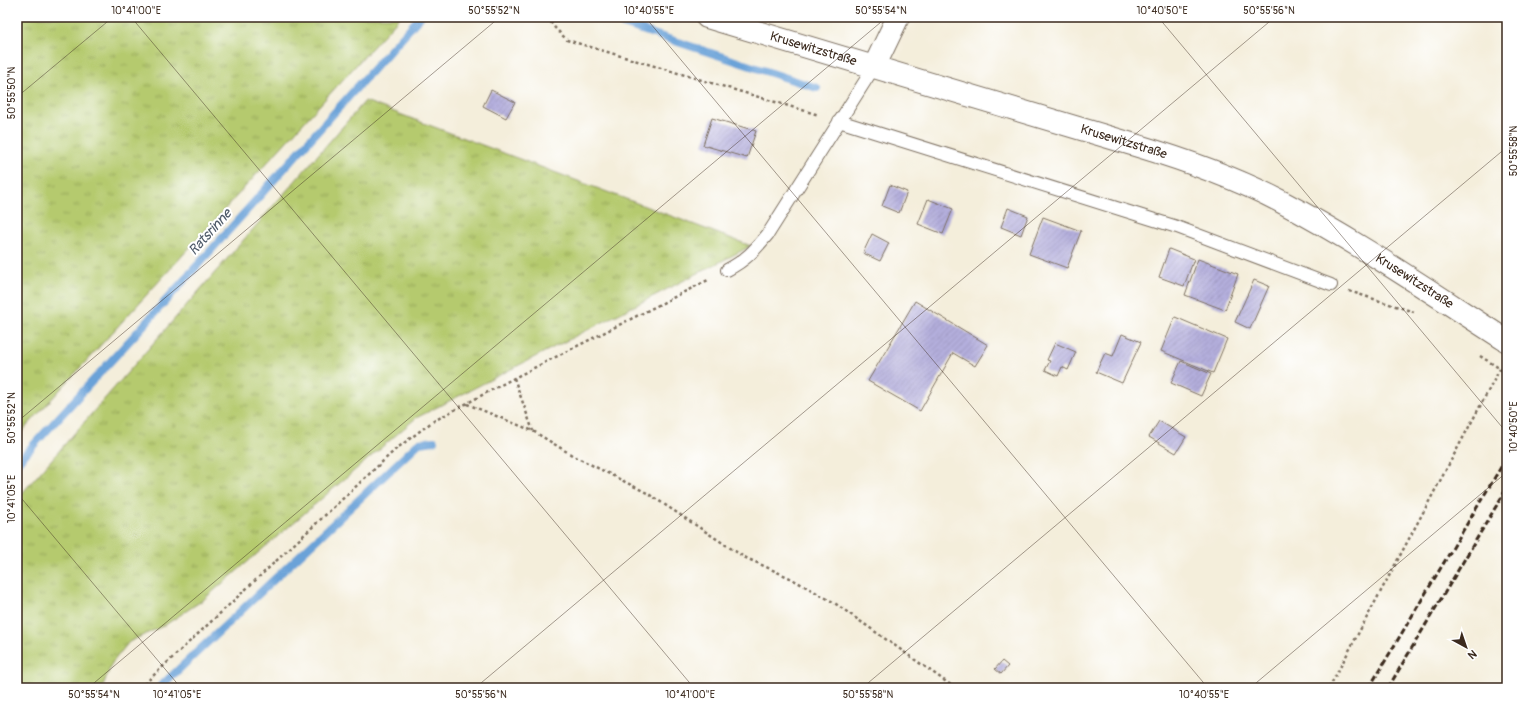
<svg xmlns="http://www.w3.org/2000/svg" width="1524" height="705" viewBox="0 0 1524 705" font-family="Pangolin,sans-serif">
	<style>
		.grass { fill: url(#grass-tufts); stroke: #787a46 }
		.lines { fill: none; stroke-linecap: round; stroke-linejoin: round }
		.stream { stroke: #6aa2d8; stroke-width: 8 }
		.building { fill: url(#building-hatch) }
		.service-casing { stroke: #7c6f60; stroke-width: 14 }
		.minor-casing { stroke: #7c6f60; stroke-width: 24 }
		.secondary-casing { stroke: #7c6f60; stroke-width: 24 }
		.path { stroke: #7c6f60; stroke-width: 2.5; stroke-dasharray: 3 3; stroke-linecap: butt }
		.service { stroke: #fff; stroke-width: 12 }
		.minor { stroke: #fff; stroke-width: 22 }
		.secondary { stroke: #fff; stroke-width: 22 }
		.rail { stroke: #3b2a1e; stroke-width: 3; stroke-dasharray: 6 3; stroke-linecap: butt }
		.ticks { fill: none; stroke: #3b2a1e; stroke-width: 1; stroke-opacity: 0.45 }
		.labels { text-anchor: middle; dominant-baseline: central; stroke-width: 4; stroke-linejoin: round; paint-order: stroke }
		.street-label { font-size: 13px; fill: #3b2a1e; stroke: #fff }
		.water-label { font-size: 14px; font-style: italic; fill: #4e5a68; stroke: #fff }
		.neatline { fill: none; stroke: #3b2a1e; stroke-width: 1.5 }
		.ticks-label { font-size: 10px; text-anchor: middle; fill: #3b2a1e }
	</style>
	<defs>
		<pattern id="grass-tufts" width="24" height="20" patternUnits="userSpaceOnUse"><rect width="24" height="20" fill="#b5ca6e"/><path d="M3 7l-1-3M5 7V3M7 7l1-3M15 17l-1-3M17 17v-4M19 17l1-3" fill="none" stroke="#94a45a"/></pattern>
		<pattern id="building-hatch" width="6" height="6" patternUnits="userSpaceOnUse"><rect width="6" height="6" fill="#b4afdd"/><path d="M-1 1l2-2M0 6l6-6M5 7l2-2" fill="none" stroke="#948fb3"/></pattern>
	</defs>
	<rect width="100%" height="100%" fill="#fff"/>
	<filter id="ink" filterUnits="userSpaceOnUse"><feTurbulence type="fractalNoise" baseFrequency=".025" numOctaves="2"/><feDisplacementMap in="SourceGraphic" scale="8" xChannelSelector="R" yChannelSelector="G"/><feConvolveMatrix kernelMatrix="1 2 1 2 8 2 1 2 1" color-interpolation-filters="sRGB"/></filter>
	<filter id="wash" filterUnits="userSpaceOnUse"><feTurbulence type="fractalNoise" baseFrequency=".012" numOctaves="4" result="noise"/><feDisplacementMap in="SourceGraphic" scale="16" xChannelSelector="R" yChannelSelector="G"/><feGaussianBlur stdDeviation="0.9" result="paint"/><feColorMatrix in="noise" values="0 0 0 0 0 0 0 0 0 0 0 0 0 0 0 0 0 1.4 0 .05"/><feComposite in="paint" operator="in"/></filter>
	<g filter="url(#wash)">
		<rect width="100%" height="100%" fill="#f4eedb"/>
		<!-- grass -->
		<path class="grass" d="M17,17h383l-383,420z
			M365,101l386,145 -335,172 -213,182 -38,25 -36,17 -17,21 -10,25h-85v-189z"/>
		<g class="lines">
			<!-- stream -->
			<path class="stream" d="M602,17l215,71
				M17,463l126,-137 277,-309
				M159,688l260,-245 15,-2"/>
		</g>
		<g id="blocks">
			<!-- building -->
			<path class="building" d="M491,90l24,12 -9,16 -23,-12z
				M712,118l44,13 -9,27 -44,-13z
				M890,185l17,7 -8,21 -17,-7z
				M928,199l25,10 -10,25 -25,-10z
				M1008,208l20,8 -7,19 -20,-8z
				M1043,217l38,14 -14,37 -38,-14z
				M872,234l17,9 -9,18 -17,-8z
				M1169,249l25,10 -10,27 -25,-9z
				M1198,259l40,15 -13,36 -40,-15z
				M1254,280l15,6 -19,43 -15,-7z
				M915,301l73,44 -13,21 -22,-13 -33,58 -52,-30z
				M1175,317l52,22 -14,34 -52,-22z
				M1122,334l19,8 -19,41 -26,-11 9,-19 8,3z
				M1055,343l21,9 -8,18 -6,-3 -4,9 -13,-6 5,-9 -3,-1z
				M1181,361l30,13 -10,22 -30,-13z
				M1159,421l27,16 -10,16 -27,-16z
				M1002,661l6,5 -7,8 -6,-5z"/>
		</g>
	</g>
	<g filter="url(#ink)">
		<use href="#blocks" fill-opacity="0" stroke="#7c6f60" stroke-width="1"/>
		<g class="lines">
			<!-- service casing -->
			<g class="service-casing">
				<path id="service" d="M839,121l338,106 154,58
					M727,270c19,-10 27,-19 41,-36l106,-167"/>
			</g>
			<!-- minor casing -->
			<g class="minor-casing">
				<path id="minor" d="M874,67l24,-50"/>
			</g>
			<!-- secondary casing -->
			<g class="secondary-casing">
				<g id="secondary">
					<path id="s1" d="M707,17l428,128c50,15 99,32 145,56 78,41 152,92 227,140"/>
				</g>
			</g>
			<!-- path -->
			<path class="path" d="M547,17l8,11 12,12 252,75
				M1349,291l65,21
				M1480,356l27,17
				M514,378l19,53
				M467,404l66,27 39,24 75,38 97,64 46,21 43,24 122,86
				M140,688l256,-239 36,-27 82,-44 196,-99
				M1329,688l171,-319"/>
			<!-- service -->
			<use href="#service" class="service"/>
			<!-- minor -->
			<use href="#minor" class="minor"/>
			<!-- secondary -->
			<use href="#secondary" class="secondary"/>
			<!-- rail -->
			<path class="rail" d="M1369,688l138,-231
				M1388,688l119,-200"/>
		</g>
	</g>
	<!-- ticks -->
	<path class="ticks" d="M131,17l563,671M645,17l563,671M1158,17l349,416M17,97l96,-80M17,422l483,-405M17,493l164,195M88,688l799,-671M475,688l800,-671M862,688l645,-541M1250,688l257,-216"/>
	<g class="labels">
		<!-- street labels -->
		<g class="street-label">
			<text stroke="none"><textPath href="#s1" startOffset="111">Krusewitzstraße</textPath></text>
			<text stroke="none"><textPath href="#s1" startOffset="435">Krusewitzstraße</textPath></text>
			<text stroke="none"><textPath href="#s1" startOffset="759">Krusewitzstraße</textPath></text>
		</g>
		<!-- water labels -->
		<g class="water-label">
			<text transform="translate(210 232) rotate(-48)">Ratsrinne</text>
		</g>
	</g>
	<!-- margin -->
	<rect width="1524" height="705" fill="none" stroke="#fff" stroke-width="44"/>
	<!-- north arrow -->
	<g transform="translate(1466 647) rotate(140)" stroke="#ffffff" stroke-width="3" paint-order="stroke">
	<path d="M0-3L7 15L0 10L-7 15Z" fill="#3b2a1e"/>
	<text y="-6" font-size="11" font-weight="bold" text-anchor="middle" fill="#3b2a1e">N</text>
	</g>
	<rect x="22" y="22" width="1480" height="661" class="neatline"/>
	<g class="ticks-label">
		<text x="136" y="14">10°41'00"E</text>
		<text x="494" y="14">50°55'52"N</text>
		<text x="649" y="14">10°40'55"E</text>
		<text x="881" y="14">50°55'54"N</text>
		<text x="1162" y="14">10°40'50"E</text>
		<text x="1269" y="14">50°55'56"N</text>
		<text transform="translate(11 93) rotate(-90)" y="4">50°55'50"N</text>
		<text transform="translate(1513 151) rotate(-90)" y="4">50°55'58"N</text>
		<text transform="translate(11 418) rotate(-90)" y="4">50°55'52"N</text>
		<text transform="translate(1513 427) rotate(-90)" y="4">10°40'50"E</text>
		<text transform="translate(11 499) rotate(-90)" y="4">10°41'05"E</text>
		<text x="94" y="698">50°55'54"N</text>
		<text x="177" y="698">10°41'05"E</text>
		<text x="481" y="698">50°55'56"N</text>
		<text x="690" y="698">10°41'00"E</text>
		<text x="868" y="698">50°55'58"N</text>
		<text x="1204" y="698">10°40'55"E</text>
	</g>
</svg>
